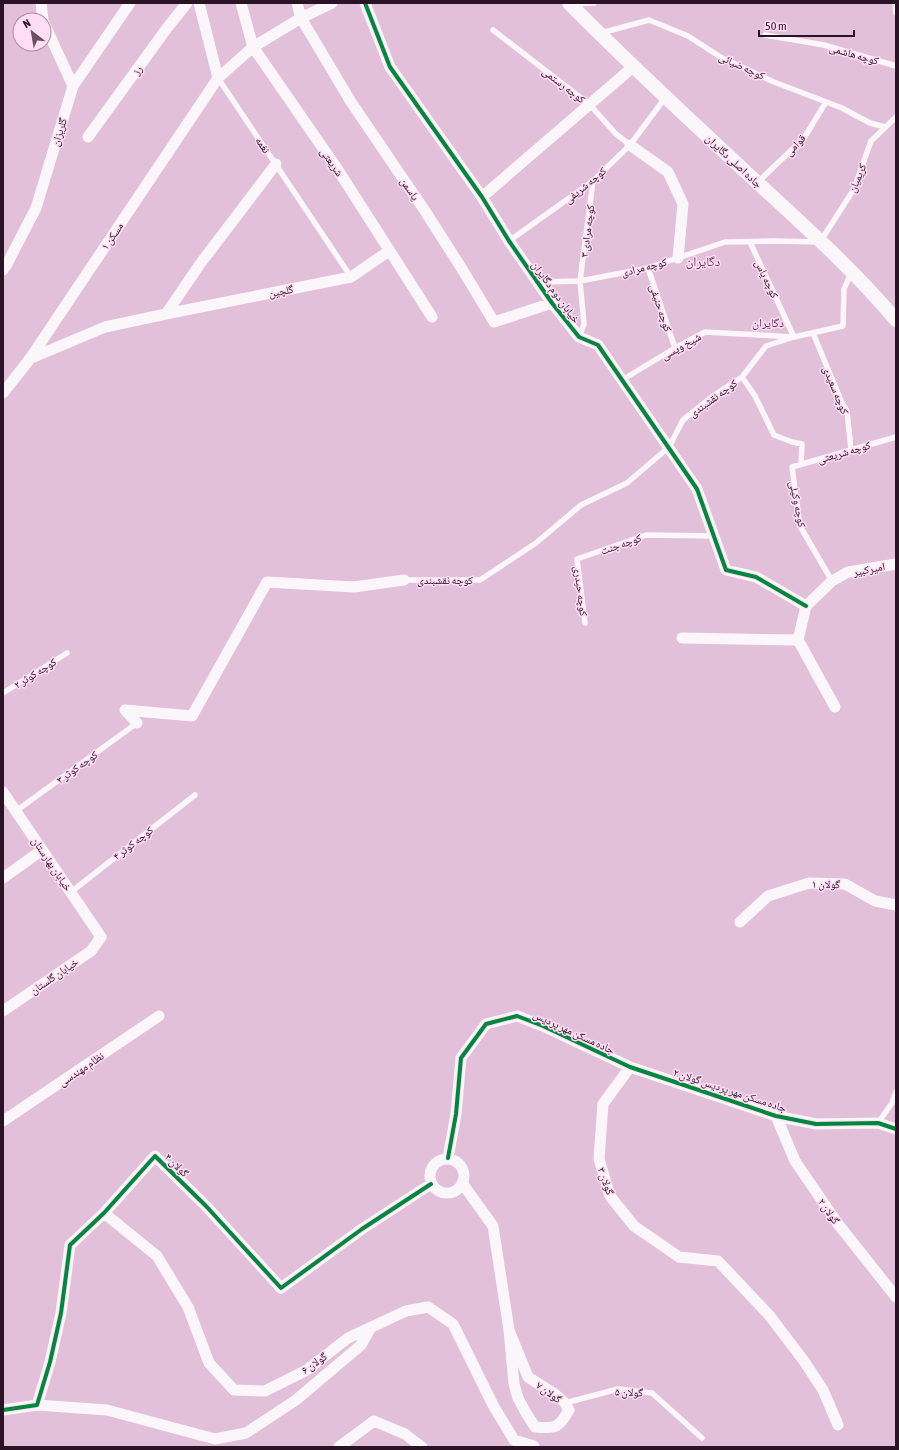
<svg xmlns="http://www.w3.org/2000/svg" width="899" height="1450" viewBox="0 0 899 1450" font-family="'Asap Condensed','Noto Naskh Arabic',sans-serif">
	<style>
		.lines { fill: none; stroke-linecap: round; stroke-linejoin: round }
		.service { stroke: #fbf6f9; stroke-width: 5.5 }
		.minor { stroke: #fbf6f9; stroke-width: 11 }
		.tertiary { stroke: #fbf6f9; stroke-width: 14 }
		.cycleway-casing { stroke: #ffdef5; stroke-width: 6 }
		.cycleway { stroke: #00873e; stroke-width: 4 }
		.labels { text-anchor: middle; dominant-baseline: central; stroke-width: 3; stroke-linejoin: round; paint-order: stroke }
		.street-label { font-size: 11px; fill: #291324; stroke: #ffdef5 }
		.neighbourhood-label { font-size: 12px; fill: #643058; stroke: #ffdef5 }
		.quarter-label { font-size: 13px; fill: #643058; stroke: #ffdef5 }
	</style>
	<rect width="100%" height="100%" fill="#e2c0d9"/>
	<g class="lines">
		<!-- service -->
		<path class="service" d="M895,3l1,10
			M572,4l22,-1
			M493,30l97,75 26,29 14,11
			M601,33l48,-13 39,16 34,22 52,24 68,26 28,15 15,4
			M765,35l59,10 72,21
			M218,78l133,199
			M758,182l46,-44 22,-36
			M509,241l84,-60 37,-36 35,-47
			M648,268l27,80
			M538,282l42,-1 68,-13 77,-26 50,-1 45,1 34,-53 17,-48 25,-24
			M813,333l29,70 5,8 4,39
			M579,337l5,-13 -4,-43 13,-100
			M742,377l13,19 19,39 18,7 10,2 -1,20
			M622,380l53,-32 30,-16 89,5 -44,-95
			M404,580h76l56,-37 45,-38 46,-22 42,-36 14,-27 30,-24 29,-19 24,-31 28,-9 49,-11 1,-37 7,-16
			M832,581l-32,-55 -8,-59 104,-30
			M585,623l-8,-64 69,-24 68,1
			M3,693l64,-40
			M16,811l121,-88
			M71,892l124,-97
			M878,1123l14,-20 4,-11
			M565,1403l53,-14 34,4 50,45"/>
		<!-- minor -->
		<path class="minor" d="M41,3l2,17
			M199,3l19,75
			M241,3l12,44 85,123 94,147
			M297,3l4,15 50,84 74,109 37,58 32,53 58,-19
			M365,3l25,64 92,130 27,44 43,62 27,34 19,8 99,144 29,81 30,7 50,29
			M44,23l29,63
			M88,137l79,-109 20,-25
			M630,145l38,27 15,32 -5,54
			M482,197l151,-130
			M3,270l4,-6 29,-56 37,-122 57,-83
			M166,314l185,-37 38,-26
			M29,359l76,-32 61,-13 34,-50 76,-100
			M3,393l26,-33 189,-282 35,-31 48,-29 31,-15
			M806,606l-8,34 37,67
			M806,606l26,-25 16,-9 48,-8
			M682,638l116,2
			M137,723l-12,-13 67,6 75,-134 87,5 50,-7
			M3,792l98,145 -10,14 -88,60
			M3,878l39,-28
			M740,922l28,-26 41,-13 36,1 30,17 21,4
			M630,1067l-27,37 -4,55 11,37 24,30 45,31 39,4 51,54 35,46 19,29 15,35
			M776,1116l19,45 43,63 58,73
			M3,1121l156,-105
			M448,1158l8,-44 5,-56 25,-34 31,-8 26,10 87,41 146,49 40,8 62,-1 18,6
			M430 1176a17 17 0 1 1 34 0a17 17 0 1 1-34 0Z
			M462,1183l31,43 16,104 5,54 4,14 8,15 9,14c20,2 24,1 34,-17l-4,-7 -9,-8 -28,-18 -19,-47
			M104,1213l53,43 31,51 21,56 25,27 31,1 42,-21 41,-32 58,-27 22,-4 25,17 40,81 21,35 20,6
			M37,1405l70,5 108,29 31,-6 50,-33 65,-55 10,-18
			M3,1410l34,-5 13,-43 11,-49 9,-68 34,-32 51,-57 51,50 75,82 81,-59 69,-45
			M339,1447l35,-26 31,13 17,13"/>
		<!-- tertiary -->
		<path class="tertiary" d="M569,3c58,59 118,114 178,170 51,47 104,94 149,147"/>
		<!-- cycleway casing -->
		<g class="cycleway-casing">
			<path id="cycleway" d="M365,3l25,64 92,130 27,44 43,62 27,34 19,8 99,144 29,81 30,7 50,29
				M448,1158l8,-44 5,-56 25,-34 31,-8 26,10 87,41 146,49 40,8 62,-1 18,6
				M3,1410l34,-5 13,-43 11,-49 9,-68 34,-32 51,-57 51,50 75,82 81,-59 69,-45"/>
		</g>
		<!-- cycleway -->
		<use href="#cycleway" class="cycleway"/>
	</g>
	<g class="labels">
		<!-- street labels -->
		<g class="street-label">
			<text transform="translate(854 54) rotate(16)">کوچه هاشمی</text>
			<text transform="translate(742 66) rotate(25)">کوچه ضیائی</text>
			<text transform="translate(137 70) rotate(-54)">رز</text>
			<text transform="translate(564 85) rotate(38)">کوچه رستمی</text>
			<text transform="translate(59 132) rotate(-73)">گلریزان</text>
			<text transform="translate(263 145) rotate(56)">نغمه</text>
			<text transform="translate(795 145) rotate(-47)">قوامی</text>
			<text transform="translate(734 161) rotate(43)">جاده اصلی دگایران</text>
			<text transform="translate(332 162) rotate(56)">شریعتی</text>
			<text transform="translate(857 178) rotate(-67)">کریمیان</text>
			<text transform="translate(585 185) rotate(-39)">کوچه شریفی</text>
			<text transform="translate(410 189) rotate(56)">یاسمن</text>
			<text transform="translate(587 231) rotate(-83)">کوچه مرادی ۳</text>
			<text transform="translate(112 236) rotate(-56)">مسکن ۱</text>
			<text transform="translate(644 267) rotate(-14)">کوچه مرادی</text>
			<text transform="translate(767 279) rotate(65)">کوچه یاس</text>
			<text transform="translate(281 291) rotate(-11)">گلچین</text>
			<text transform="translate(556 292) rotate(54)">خیابان دوم دگایران</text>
			<text transform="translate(661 308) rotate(72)">کوچه حنیفی</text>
			<text transform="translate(681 346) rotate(-29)">شیخ ویسی</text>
			<text transform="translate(836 390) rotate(68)">کوچه سعیدی</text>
			<text transform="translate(713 398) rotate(-36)">کوچه نقشبندی</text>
			<text transform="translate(844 452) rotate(-16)">کوچه شریعتی</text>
			<text transform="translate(798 504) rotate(79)">کوچه وکیلی</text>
			<text transform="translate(621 544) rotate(-19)">کوچه جنت</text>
			<text transform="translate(869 569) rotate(-11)">امیرکبیر</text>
			<text x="445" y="580">کوچه نقشبندی</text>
			<text transform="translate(581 591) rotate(83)">کوچه حیدری</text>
			<text transform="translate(35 673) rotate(-32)">کوچه کوثر ۲</text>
			<text transform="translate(77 767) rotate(-36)">کوچه کوثر ۳</text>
			<text transform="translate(133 843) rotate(-38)">کوچه کوثر ۴</text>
			<text transform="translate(52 864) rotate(56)">خیابان بهارستان</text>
			<text transform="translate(826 884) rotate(1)">گولان ۱</text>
			<text transform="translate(54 976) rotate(-34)">خیابان گلستان</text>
			<text transform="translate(574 1032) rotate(25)">جاده مسکن مهر پردیس</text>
			<text transform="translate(81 1069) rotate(-34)">نظام مهندسی</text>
			<text transform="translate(730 1090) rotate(18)">جاده مسکن مهر پردیس گولان ۲</text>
			<text transform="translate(177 1165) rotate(44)">گولان ۴</text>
			<text transform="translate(606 1181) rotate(70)">گولان ۳</text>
			<text transform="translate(829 1211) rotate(55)">گولان ۲</text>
			<text transform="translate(314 1363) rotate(-35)">گولان ۶</text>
			<text transform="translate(549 1392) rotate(36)">گولان ۷</text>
			<text transform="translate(629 1392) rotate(2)">گولان ۵</text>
		</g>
		<!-- neighbourhood labels -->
		<g class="neighbourhood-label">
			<text x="768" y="323">دگایران</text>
		</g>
		<!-- quarter labels -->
		<g class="quarter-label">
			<text x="703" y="261">دگایران</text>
		</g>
	</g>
	<!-- border -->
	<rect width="899" height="1450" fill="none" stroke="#291324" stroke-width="8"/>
	<!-- north arrow -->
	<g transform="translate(32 32) rotate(329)"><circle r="19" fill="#ffdef5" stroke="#a98da1"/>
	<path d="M0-3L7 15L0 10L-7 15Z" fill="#6a5063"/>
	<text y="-6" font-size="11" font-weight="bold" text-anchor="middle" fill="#291324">N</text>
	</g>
	<!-- scale -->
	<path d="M759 30v6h95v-6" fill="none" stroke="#291324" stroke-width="2"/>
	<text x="765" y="30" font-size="12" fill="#291324" stroke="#ffdef5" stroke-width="3" paint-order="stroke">50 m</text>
</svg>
